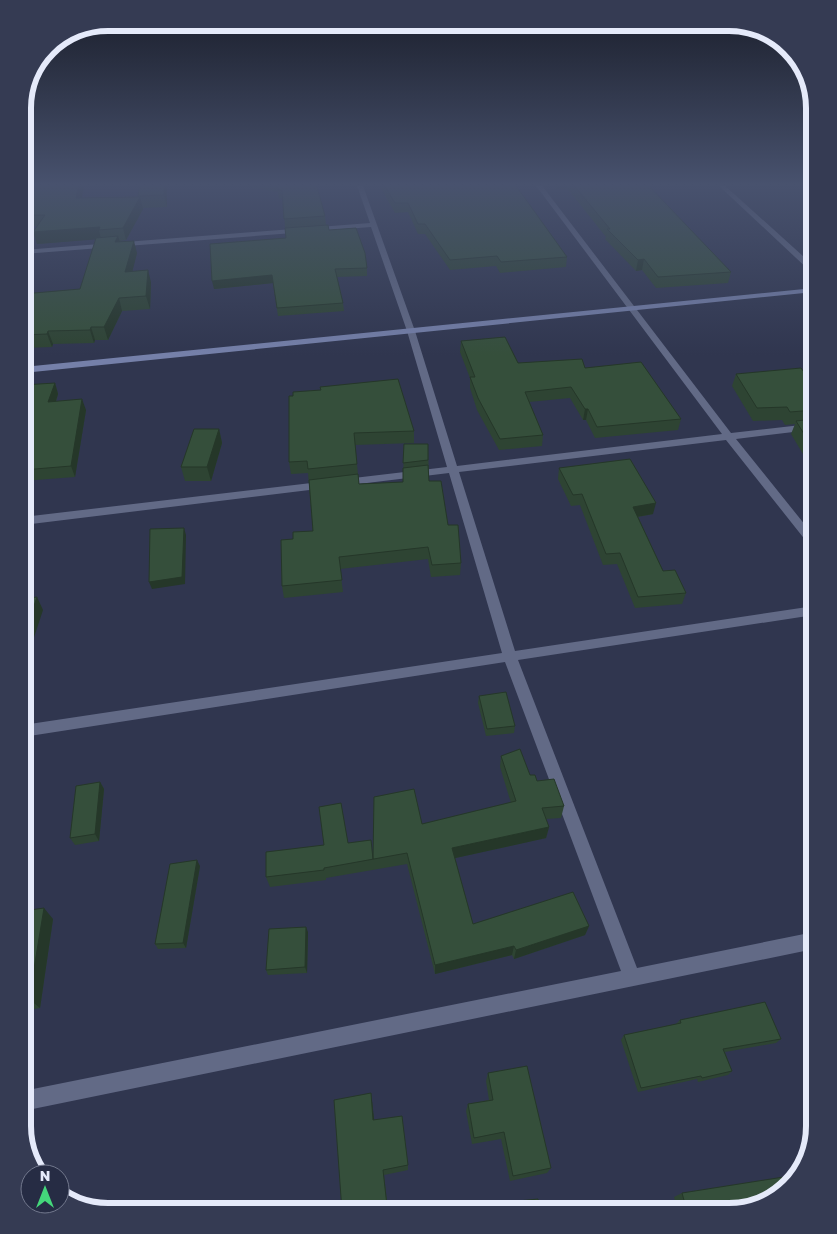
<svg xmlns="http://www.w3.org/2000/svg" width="837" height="1234" viewBox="0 0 837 1234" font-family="'Golos Text',sans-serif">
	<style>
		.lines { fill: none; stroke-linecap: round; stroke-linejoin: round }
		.street { fill: #626a86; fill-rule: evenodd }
		.secondary { fill: #7580a9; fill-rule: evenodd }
		.wall { fill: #2e4433 }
		.shaded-wall { fill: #253729 }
		.building { fill: #354f3b; stroke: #253729 }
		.rim { fill: none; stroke: #e5eafa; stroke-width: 6 }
	</style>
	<rect width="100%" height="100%" fill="#30364f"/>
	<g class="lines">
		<!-- street -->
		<path class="street" d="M356,183h6l53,148 42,135 265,-32 -188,-251h6l191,250 79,-9 4,2 -4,4 -74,9 78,97v11l-4,-1 -84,-106 -267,32 56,179 299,-45v9l-296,45 119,308 177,-36v17l-791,162v-20l598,-120 -116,-309 -482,75v-12l479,-72 -53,-180 -426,52v-8l424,-50 -40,-136 -36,-104 -348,27v-4l347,-27z
			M716,183h6l92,83v6h-3z"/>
		<!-- secondary -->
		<path class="secondary" d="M814,288v4l-791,81v-6z"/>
	</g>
	<!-- wall -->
	<path class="wall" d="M23,183l59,15 56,-1 2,-14h27v24l-25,1 1,1 -17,31 -6,1v1l17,11 -5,18 19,11 -1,27 -28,2 -14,29h-13l-1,3 -41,1 -1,3 -29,1v-54l57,-5 16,-50 -59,5v-18h-14z
		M245,183h71l9,33 1,9 -41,3 -2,-30 -4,1 -1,-7 -32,-6z
		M378,183h136l53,74 -1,10 -66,6 -4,-7 -46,4 -25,-36h-7l-10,-22 -13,1z
		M551,183h95l85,89 -3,11 -72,5 -14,-18 -6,1 -31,-32 1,-2 -39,-49 -10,1z
		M329,230l38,38v8l-30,1 6,26 1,8 -66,5 -5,-33 -59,6 72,-51z
		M461,341l57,22 67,5 96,51 -3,11 -83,8 -9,-18h-3l-13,-22 -41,4 14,33 -1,11 -43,4 -22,-40 -7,-22v-10l-10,-26z
		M736,374l78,12v102l-9,-15 2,-5 -3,-4 2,-5 -15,-25 4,-10 -10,1 -3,-5 -29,1 -21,-35z
		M55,383l3,11 -2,8 30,8 -11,67 -52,4v-96z
		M289,396l125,35v12l-59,2 4,39 44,-2 1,-38h24l1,37 19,44 13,38 -1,12 -29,2 -3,-18 -88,10 3,23 -59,6 -2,-12 11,-47 20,-8 -5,-58 -17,1 -2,-12z
		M219,429l3,14 -11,38h-26l-4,-14z
		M559,468l94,46 -15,3 25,54 23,22 -4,11 -47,4 -18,-44 -14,1 -23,-60 -9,1 -13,-27z
		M814,491v11l-3,-4z
		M479,696l36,30 -1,7 -28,3 -8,-33z
		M501,756l36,25 27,25 -3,12 -15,1 3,8 -3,11 -91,20 18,66 116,2 -4,9 -71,24 -2,-4 -77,19 -28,-110 -81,14v2l-56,7 -4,-10 82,-34 25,16 49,-35 89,-21 -11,-36z
		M100,782l4,7 -5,52 -24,4 -5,-7z
		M200,866l-14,82 -28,1 -3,-5z
		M23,911l30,8 -13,89 -17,3z
		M308,932l-1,41 -39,2 -2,-5z
		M680,1020l101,19 -5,4 -51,9 7,19 -4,4 -30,7 -1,-3 -59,13 -17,-52 3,-5 52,-11z
		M488,1073l63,95 -4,5 -37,8 -9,-42 -29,5 -6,-33 2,-7 21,-4 -3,-19z
		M371,1093l3,27 34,45v5l-24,5 4,35 -6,1h-40z
		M682,1193l47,19 -51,-1 -4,-14z
		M498,1203l42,8h-44v-4z"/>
	<!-- shaded-wall -->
	<path class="shaded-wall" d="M79,183h6l-6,27 -3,-12z
		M164,183h3v24l-3,-12z
		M558,183h9v5l-10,1z
		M140,197l3,12 -17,31 -3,-12z
		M100,227l-1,3 2,9 -64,5 -4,-12z
		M118,236l4,12 -7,-6z
		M134,241l3,12 -8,32 -4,-13z
		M644,259l-2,11 -6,1 2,-11z
		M148,270l3,12 -1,27 -4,-13z
		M272,275l1,8 -59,6 -2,-8z
		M119,298l3,13 -14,29 -4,-13z
		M91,327l4,13 -1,3 -4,-13z
		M48,331l5,13 -1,3 -5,-13z
		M55,383l3,11 -6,19 -4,-11z
		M82,399l4,11 -11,67 -4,-11z
		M585,409h3l-2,11h-3z
		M219,429l3,14 -11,38 -4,-14z
		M656,503l-3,11 -23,4 3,-11z
		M184,528l2,7 -1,49 -33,5 -3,-7z
		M37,597l6,13 -20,61v-33z
		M100,782l4,7 -5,52 -4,-7z
		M549,827l-3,11 -95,21 1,-11z
		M197,860l3,6 -14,82 -3,-5z
		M44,908l9,11 -13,89 -11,-9z
		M589,926l-4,9 -71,24 2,-9z
		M306,927l2,5 -1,41 -2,-6z
		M514,946l-2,9 -77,19v-9z
		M371,1093l1,8 3,26 -2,-7z"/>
	<!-- building -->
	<path class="building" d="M23,183h56l-3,15 64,-1 -17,31 -24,2 1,-3 -67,5 12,-17h-22z
		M140,183h24v12l-26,1z
		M270,183h46l9,33 -41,3 -2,-29h-4l-1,-6z
		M383,183h131l53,74 -66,5 -4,-6 -47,4 -25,-36h-7l-10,-21h-13z
		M572,183h74l85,89 -73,5 -14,-18 -6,1 -31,-31h3z
		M328,225l1,5 27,-2 9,25 2,15 -32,1 8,34 -66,5 -5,-33 -60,6 -2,-37 76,-6 -1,-10z
		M118,236l-3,6 19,-1 -9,31 23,-2 -2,26 -27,2 -15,29h-13l-1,3 -42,1 -1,3 -24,1v-41l57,-5 16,-51z
		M505,337l13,26 64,-4 3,9 56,-6 40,57 -84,8 -9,-18h-3l-14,-22 -46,5 18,43 -43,4 -22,-41 -8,-21h5l-14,-36z
		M801,368l13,18v24l-24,2 -3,-5 -30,1 -21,-34z
		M398,379l16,52 -60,2 3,31 -49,5 -1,-8 -18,1v-66h4v-4l28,-2 -1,-3z
		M55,383l-7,19 34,-3 -11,67 -48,4v-85z
		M814,419v40l-5,-8 5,-1 -18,-29z
		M194,429h25l-12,38h-26z
		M404,444h24v16l-25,3z
		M630,459l26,44 -23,4 30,64 12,-1 11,23 -48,4 -18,-44 -14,1 -24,-60 -9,1 -14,-27z
		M810,460h4v6z
		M428,465l1,16h12l7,44h10l3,38 -29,2 -4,-18 -89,10 3,23 -60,6 -1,-46 12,-1v-7l20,-1 -4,-51 49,-6 1,10 44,-2v-14z
		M184,528l-2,49 -33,5 1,-53z
		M37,597l-14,41v-39z
		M506,692l9,34 -28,3 -8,-33z
		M520,749l10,26h5l2,6 17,-2 10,27 -22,2 7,19 -97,21 21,76 100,-32 16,34 -73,24 -2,-4 -79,19 -28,-112 -83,15v2l-58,7v-25l58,-7 -5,-38 22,-4 7,40 23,-3 2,19 1,-62 40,-8 8,35 94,-23 -15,-45z
		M100,782l-5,52 -25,4 6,-52z
		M197,860l-14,83 -28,1 15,-80z
		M44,908l-15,91 -6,1v-89z
		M306,927l-1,40 -39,3 3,-41z
		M765,1002l16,37 -58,10 9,22 -30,7 -1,-2 -60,12 -17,-53 57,-12 -1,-3z
		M527,1066l24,102 -38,8 -9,-44 -30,6 -6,-34 25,-4 -5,-27z
		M371,1093l2,27 29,-4 6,49 -25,5 4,36 -34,5h-11l-8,-111z
		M790,1176l1,4 -20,20 -42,12 -42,-1 -5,-18z
		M538,1199l2,12h-41l-1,-8z"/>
	<!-- sky -->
	<linearGradient id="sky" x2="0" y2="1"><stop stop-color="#1a1e2b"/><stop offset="0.52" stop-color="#48526e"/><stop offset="1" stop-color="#48526e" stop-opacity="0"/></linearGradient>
	<rect width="837" height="355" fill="url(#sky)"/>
	<!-- crop -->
	<path d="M0 0H837V1234H0ZM108 31H729A77 77 0 0 1 806 108V1126A77 77 0 0 1 729 1203H108A77 77 0 0 1 31 1126V108A77 77 0 0 1 108 31Z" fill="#353b53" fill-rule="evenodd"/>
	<path class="rim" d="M108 31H729A77 77 0 0 1 806 108V1126A77 77 0 0 1 729 1203H108A77 77 0 0 1 31 1126V108A77 77 0 0 1 108 31Z"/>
	<!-- north arrow -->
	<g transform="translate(45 1189)"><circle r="24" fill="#262c44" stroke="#72788d"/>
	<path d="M0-4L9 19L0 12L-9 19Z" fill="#44d77b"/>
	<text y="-8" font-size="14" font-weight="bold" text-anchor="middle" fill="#e5eafa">N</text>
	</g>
</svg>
